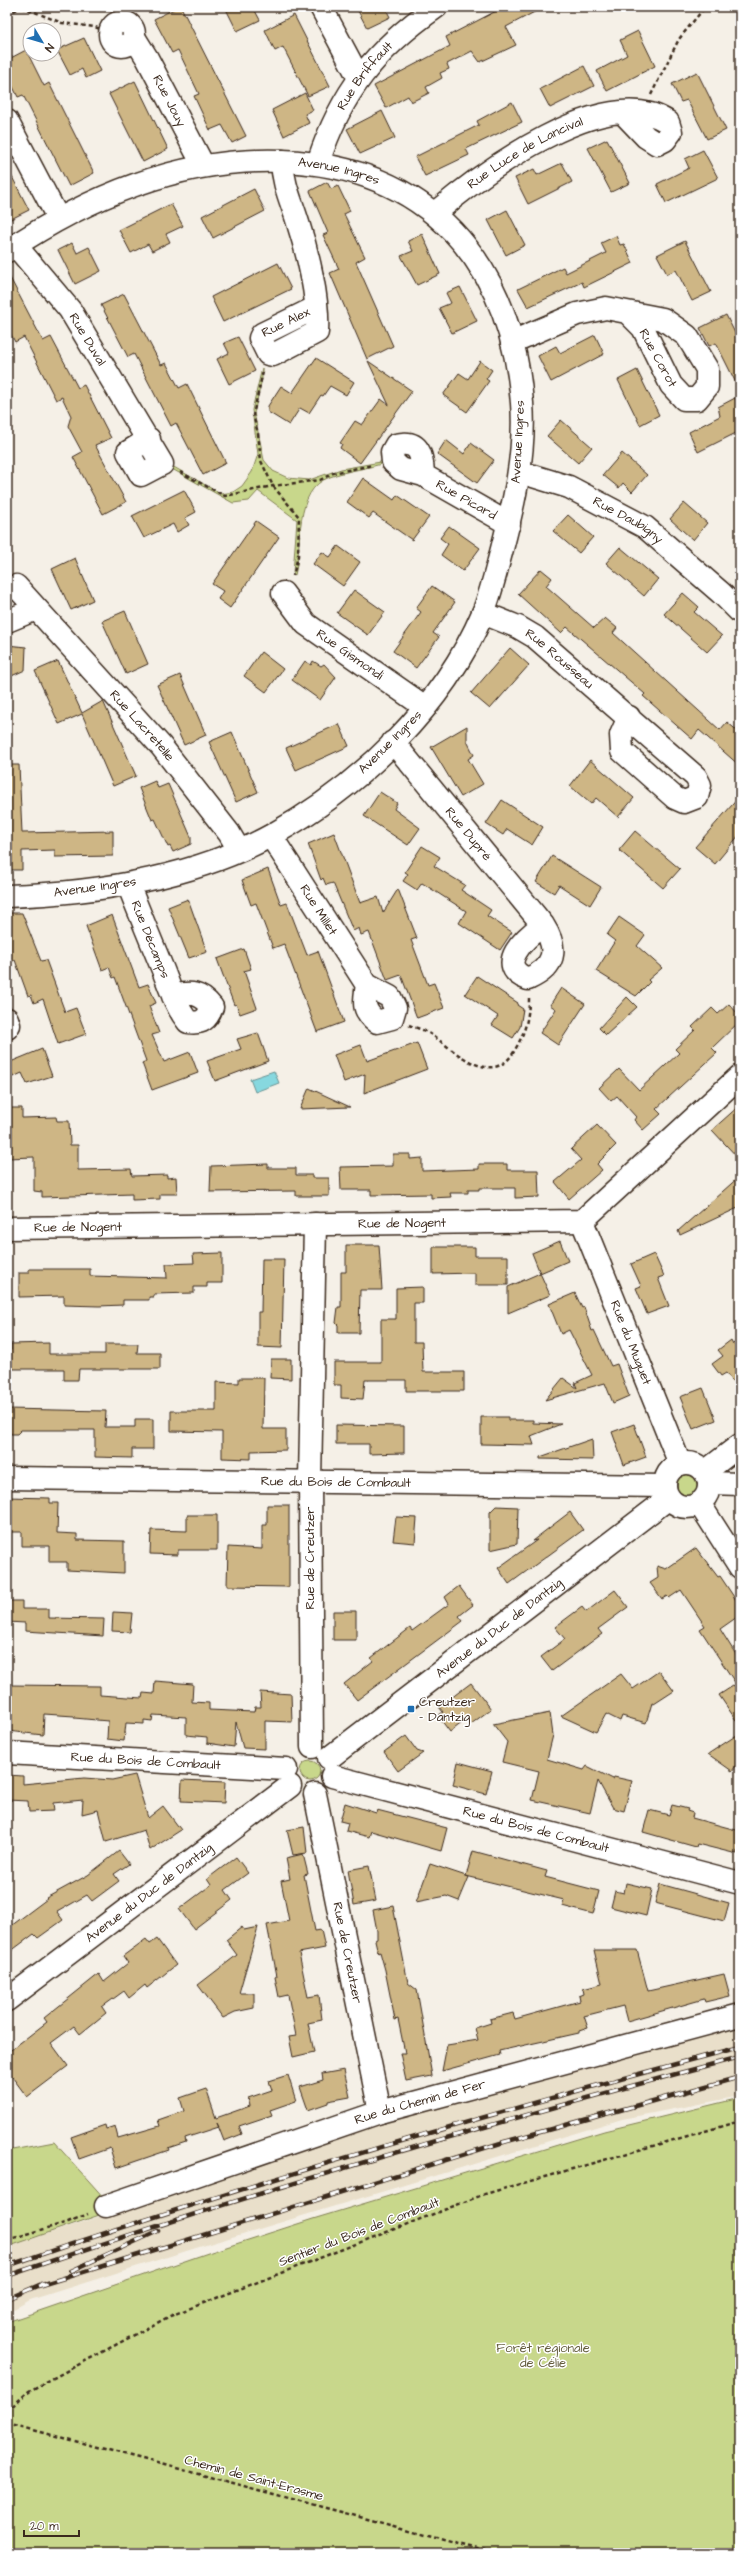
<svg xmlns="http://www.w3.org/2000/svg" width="747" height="2560" viewBox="0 0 747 2560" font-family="'Architects Daughter',sans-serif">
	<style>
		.built { fill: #e9dfca }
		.green { fill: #c8d78b; stroke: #828054 }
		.water { fill: #87d8df; stroke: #699292 }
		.building { fill: #ceb685; stroke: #3b2a1e }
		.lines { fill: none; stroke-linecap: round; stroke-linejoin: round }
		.minor-casing { stroke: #3b2a1e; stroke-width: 25 }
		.path { stroke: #3b2a1e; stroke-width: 2.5; stroke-dasharray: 4 3; stroke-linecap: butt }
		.minor { stroke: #fff; stroke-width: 22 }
		.rail-casing { stroke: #3b2a1e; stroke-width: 4.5 }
		.rail { stroke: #fff; stroke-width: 3; stroke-dasharray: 9; stroke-linecap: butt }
		.poi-dot { fill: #1f6fb2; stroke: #fff; stroke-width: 1.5 }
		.labels { text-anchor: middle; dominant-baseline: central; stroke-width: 3; stroke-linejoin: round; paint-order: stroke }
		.street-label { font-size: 13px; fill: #3b2a1e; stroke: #fff }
		.poi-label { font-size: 13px; fill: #3b2a1e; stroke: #fff; text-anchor: start }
		.park-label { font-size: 13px; fill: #655e3f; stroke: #fff }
	</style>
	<rect width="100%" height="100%" fill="#f5f0e7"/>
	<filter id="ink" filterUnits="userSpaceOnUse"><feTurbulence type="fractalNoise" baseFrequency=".025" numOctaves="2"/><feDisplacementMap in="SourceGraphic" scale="8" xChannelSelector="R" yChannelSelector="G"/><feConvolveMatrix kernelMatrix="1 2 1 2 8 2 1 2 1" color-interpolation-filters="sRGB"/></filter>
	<g filter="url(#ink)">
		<!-- built -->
		<path class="built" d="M740,2024v72l-118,23 -426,129 -166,52 -23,13v-66l364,-120z"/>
		<!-- green -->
		<path class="green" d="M262,368v11l-8,34 10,47 9,11 15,7 21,2 32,-11 45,-8 1,1c-19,7 -39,8 -57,15 -37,13 -27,67 -35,98l-2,-2 4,-53 -39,-29 -9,10 -16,2 -61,-34v-3l49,28 12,-2 9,-6 10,-14 6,-18 -6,-44z
			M675 1485a13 13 0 1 1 26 0a13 13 0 1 1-26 0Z
			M300 1771a10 10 0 1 1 20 0a10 10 0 1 1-20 0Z
			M740,2098v455h-733v-231l204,-70 102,-33 291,-88z
			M54,2142l51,57 3,13 -101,35v-96z"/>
		<!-- water -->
		<path class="water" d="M274,1071l5,12 -24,9 -5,-13z"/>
		<!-- building -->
		<path class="building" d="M178,7h3l65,129 -14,7 -10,-18 -12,5 -16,-34 5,-2 -21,-44 -6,3 -18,-34z
			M225,7h28l7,13 -23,11z
			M356,7h29l5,10 -23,11z
			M504,7h40l-38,20 10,18 -36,17 -8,-11 -25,13 2,5 -9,4 2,5 -16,9 3,6 -18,9 -3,-6 -22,12 -12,-22 76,-40 -4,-9z
			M294,15l36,71 -22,10 -25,-49 -8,4 -10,-21z
			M638,31l17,35 -48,25 -10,-20 30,-16 -7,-15z
			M84,38l16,33 -14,7 -4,-9 -12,6 -13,-25z
			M26,50l18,36 5,-3 45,90 -25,13 -46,-91 -5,2 -11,-22v-15z
			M584,66l10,20 -44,22 -10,-19z
			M697,72l29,58 -19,9 -20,-39 -6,2 -9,-18z
			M135,81l33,68 -25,13 -34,-68z
			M305,93l8,17 -8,4 4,9 -25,13 -12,-26z
			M512,102l10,20 -56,27 3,6 -44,21 -10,-19 64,-32 -2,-4z
			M382,111l13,27 -35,16 -13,-25z
			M607,139l23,44 -19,9 -23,-44z
			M703,150l15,28 -52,25 -9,-19 32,-16 -4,-9z
			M562,163l10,19 -44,22 -13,-26 19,-9 3,6z
			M7,167l22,43 -22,11z
			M327,182l4,7 7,-3 12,25 -6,3 21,43 -9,5 37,84 -26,13 -37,-86 9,-4 -16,-34 5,-2 -18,-42z
			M254,189l11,22 -52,27 -11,-22z
			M171,204l12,22 -17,8 4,8 -18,9 -4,-7 -17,9 -12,-23z
			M507,210l18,35 -19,10 -18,-35z
			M422,234l18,40 -23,11 -16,-29 12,-5 -5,-10z
			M616,236l4,9 4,-1 9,19 -49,24 -2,-5 -54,25 -10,-18 45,-22 3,6 40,-20 -5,-10z
			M685,241l26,51 -19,9 -16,-31 -9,4 -10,-19z
			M72,243l5,10 12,-6 12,24 -26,13 -17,-34z
			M278,263l13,26 -68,33 -12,-25z
			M7,272l36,69 8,-4 27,51 6,-3 27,53 -16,7 31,57 -23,12 -30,-57 9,-5 -14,-26 3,-10 -9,-19 -6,3 -32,-63 -9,5 -8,-15z
			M460,287l17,34 -25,12 -13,-25 12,-5 -5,-10z
			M124,294l37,71 5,-2 13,25 8,-4 39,79 -23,12 -27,-52 -5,3 -37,-72 -6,3 -27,-52z
			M726,315l14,28v48l-24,-48 -7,3 -9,-18z
			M595,335l9,19 -53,28 -13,-26 18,-10 4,7z
			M238,337l17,34 -26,13 -12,-25 12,-6 -5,-10z
			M316,358l38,24 -8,13 -16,-9 -7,10 -2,-1 -12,18 -9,-5 -11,17 -21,-13v-6l13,-20 11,7z
			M368,361l44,30 -52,72 -20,-15 2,-4 -2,-1 15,-22 7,4 19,-26 8,6z
			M480,361l12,9 -6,9 3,2 -22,31 -24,-17 16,-22 9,6z
			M637,370l22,45 -19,10 -22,-45z
			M735,398l5,10v23l-42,21 -9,-20 31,-16 -2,-9z
			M561,420l31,27 -14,16 -31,-27z
			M446,440l18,14 7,-11 23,17 -17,23 -40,-29z
			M622,453l25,22 -15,17 -9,-9 -4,5 -16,-13z
			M363,478l31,22 3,-5 32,22 -17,23 -39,-27 -4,5 -22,-16z
			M184,490l12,22 -11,6 4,7 -12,7 -4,-8 -29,14 -12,-22z
			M684,503l23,20 -14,17 -23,-21z
			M568,515l25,22 -14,16 -26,-22z
			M256,521l23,16 -49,71 -12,-9 5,-8 -11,-7z
			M449,526l31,22 -17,23 -22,-16 7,-11 -8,-6z
			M338,546l22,16 -17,24 -30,-22 9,-12 8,5z
			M620,547l38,32 -14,17 -38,-33z
			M75,558l18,42 -22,10 -19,-41z
			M541,569l11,9 -6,8 48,42 11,-10 12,10 -4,5 107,97 7,-8 13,11v33l-41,-36 -7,9 -49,-43 2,-2 -78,-67 -6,6 -43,-39z
			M432,586l23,16 -22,31 6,4 -23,31 -23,-17 28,-39 -5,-4z
			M354,590l31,22 -17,23 -31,-22z
			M683,593l16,14 -5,5 28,24 -15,16 -43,-38z
			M125,611l23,53 -22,10 -24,-53z
			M7,645l19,2 -1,23 -18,8z
			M510,648l19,17 -39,44 -19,-16z
			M261,652l22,17 -17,23 -22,-16z
			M58,661l24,52 21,-12 33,75 -23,10 -31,-72 -23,10 -24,-53z
			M305,661l6,4 2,-4 8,5 3,-2 12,13 -16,23 -28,-20z
			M180,675l26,60 -22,10 -27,-60z
			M339,724l10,22 -53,24 -10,-22z
			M467,726v15l7,14 -6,4 15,25 -22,13 -30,-50z
			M232,732l26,60 -22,10 -27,-60z
			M590,760l44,38 -16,19 -22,-19 -5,6 -21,-18z
			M7,765h12l3,68 91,-2v25l-58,1v-7l-33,1v19h-15z
			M155,781l3,7 10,-4 23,53v7l-18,8 -3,-6 -2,1 -13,-28 -3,1 -13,-32z
			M380,792l17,11 -3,6 26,19 -12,17 -44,-29z
			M740,796v38l-25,30 -20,-17z
			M502,800l41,27 -11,18 -25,-16 -4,6 -17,-11z
			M635,831l45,38 -17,19 -44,-38z
			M334,833l26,70 18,-6 5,16 15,-24 19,49 -6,2 17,45 6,-2 10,25 -27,10 -16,-43 -14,5 -18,-48 -8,3 -2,-7 -6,3 -20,-48 -7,2 -3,-7 -2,2 -13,-36z
			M422,846l18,11 -6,9 31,19 -4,5 30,20 -4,6 25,16 -12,18 -41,-27 7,-12 -44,-28 -5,7 -14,-9 5,-7 -3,-2z
			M552,856l49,31 -11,18 -31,-20 -5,8 -18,-11z
			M268,869l13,36 6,-2 20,52 11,-4 26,71 -27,10 -33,-88 -11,4 -17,-45 -5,2 -9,-25z
			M188,899l19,53 -18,6 -21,-51z
			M7,913h15l19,48 5,-1 19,52 11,-4 10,26 -28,10 -15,-45 -9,4 -3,-8 -3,1 -13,-36 -5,2 -3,-8z
			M112,915l27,72 9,-3 8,19 -7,3 10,27 -7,2 12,27 26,-10 8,21 -46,17 -10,-27 4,-2 -31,-84 -2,1 -4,-11 -7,3 -16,-44z
			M619,917l26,18 -8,11 25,22 -14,12 2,2 -14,14 -40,-25 19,-30 -8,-6z
			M244,949l7,20 -7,2 13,37 -17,6 -4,-10 -2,1 -17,-46z
			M477,976l41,27 -1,2 6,4 -3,18 -7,11 -21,-13 6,-9 -33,-22z
			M561,988l24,16 -27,41 -18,-12 16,-24 -6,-4z
			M627,997l10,10 -31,28 -7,-7z
			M729,1004l11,12v5l-28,27 5,5 -61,56 5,5 -18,16 -9,-10 2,-3 -19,-21 -6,5 -12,-13 20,-19 20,21 40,-37 -4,-4 20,-19 -3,-3 20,-19 6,6z
			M258,1033l10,28 -53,20 -8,-20 34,-12 -4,-10z
			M417,1043l10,26 -63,24 1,-19 -21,8 -10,-27 27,-10 6,16z
			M42,1049l10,27 -25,8 -5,-11 -9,4 -5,-14z
			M309,1088l41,19 -50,2z
			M740,1105v55l-28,-30z
			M7,1108h15v10l34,-1 1,4h12l1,24h8v25l53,-1 1,7 35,-1v3l9,-1 1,17h-17v5l-28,1v-6l-90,3v-5l-8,-1v-34l-26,1z
			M597,1125l19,20 -19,19 5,6 -33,29 -14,-17 26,-22 -10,-11z
			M393,1154h17v5l12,-1v13l57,-2v-5h28v6h31l1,27 -24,1v-10h-36v2h-11v3h-18l1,4 -20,1v-4l-60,1v-5h-30l-1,-23 53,-1z
			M268,1164v4h28v7h16v3h17v18h-33v-5l-86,1 1,-26z
			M740,1176v31l-60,28 -2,-4z
			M560,1241l8,20 -28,12 10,22 -42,18v-26l32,-14 -8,-20z
			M346,1245h33l3,45h-22l-1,43h-21v-8l-2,-2 2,-16h3v-35h5z
			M433,1247h42v9h33v29h-33v-12l-42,1z
			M222,1253v30h-15v4h-13v6l-40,1v3h-5v3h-26v5l-24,1 -35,-1v-9l-45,1v-24h10v-4h61v7l77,2 -1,-14 28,-1 -1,-9z
			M654,1254l10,22 -6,2 11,28 -22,8 -11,-26 5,-2 -10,-22z
			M262,1259h22l-2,89 -24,-1v-35h3z
			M423,1287v16h-9v39h8l1,30h41v19h-58v-11h-41l-2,19 -22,-1v-13h-7v-23h47v-43h15v-31z
			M575,1293l7,15 2,-1 8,24 2,-1 17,36 6,-2 12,32 -16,7 -8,-20 -60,17 18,-22 14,10 -2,-5 17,-8 -23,-45 -8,4 -12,-30z
			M740,1339v51l-14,-17 -5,3 -9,-12 11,-8 -5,-6 13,-10 2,4z
			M49,1343v11h56v-10h33l-1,9h23v16h-81l-1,11h-14v-11h-57v-19h4v-6z
			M271,1359h20v20l-21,-1z
			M239,1378h25l-1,51h23v21l-35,1v8l-29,-1v-26l-51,-1v-20h45v-29l23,1z
			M703,1388l13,32 -23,9 -13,-32z
			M7,1409l99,2 -1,16h30v-8h18v30h-21v9l-37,-1v-27h-74l-4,4h-6l-4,-5z
			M481,1417h27v3h25v3l28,1 -30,12 3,9 -53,-1z
			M634,1424l12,33 -22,8 -12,-33z
			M336,1425l68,1v27l-35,1v-10h-33z
			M592,1439l1,21 -53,-1v-2z
			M7,1497l43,1v5h8l-1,30 20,1v6l47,1v32l-57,-3v-8h-18v-16h-27v-14h-15z
			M267,1505h22v82l-62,-1 1,-39 34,2v-24h5z
			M496,1506l22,1 -1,37 -27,6v-38z
			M570,1512l13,18 -74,54 -11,-16 39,-28 -5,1z
			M187,1515h30v35h-39v5l-28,-1 1,-24 36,1z
			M396,1517l21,1 -2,25 -22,-2z
			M696,1548l22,29 2,-1 20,30v9l-20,14 20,32v65l-21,-31 17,-11 -36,-55 5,-3 -24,-36 -12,8 -2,-2 -5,3 -12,-16 8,-5 -1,-12 9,3z
			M459,1586l14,19 -14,11 4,5 -106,79 -13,-16 29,-23 -2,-3 39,-30 2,3 37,-27 -4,-7z
			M615,1590l13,17 -30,22 4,5 -50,37 -11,-14 24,-18 -10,-12 27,-20 4,5z
			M7,1601h15v8h27v9l55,1 -1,17 -78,-5v-8l-18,-1z
			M333,1611h23v29h-23z
			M113,1612l19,1 -2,19 -18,-1z
			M659,1671l15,20 -20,13 -2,-1 -6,20 -24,-7 -2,5 -14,-7 -10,18 -35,-16 60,-42 12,15z
			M155,1681l38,3 -1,18 17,1v7l45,2 1,-5h6l-1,-15 31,2 1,28 -27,-1v28l-22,-1 -7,-26 -2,25 -27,-4v-6l-21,-2v-18l-33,-2 -1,6 -8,-1v4l-18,-1 -2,18 -17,-2 1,-18 -34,-3v-2l-30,-2 -1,21 -36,-4v-33h3v-13l90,1v9l42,3 1,-5 11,1z
			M471,1683l20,26 -20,15 -4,-5 -17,13 -12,-16 5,-4 -4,-5z
			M550,1713l3,22 -6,24 37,11 3,-4 26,13 1,-2 18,4 -8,30 -11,-3 -15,-27 -8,32 -58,-13 7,-29 -37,-9 5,-20 -14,-18z
			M740,1733v28l-8,10 -24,-17z
			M406,1736l11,15 6,2 -25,18 -14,-19z
			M458,1762l34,9 -6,23 -33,-9z
			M7,1775l16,1v8l61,-6 28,2 23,-5 13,43 15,-12 18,24 -31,20 -6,-20 -38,12 -8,-32 -16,4 1,-14 -30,3 1,8 -25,1 -1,-11 -21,-1z
			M182,1780l43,2 -1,21 -43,-2z
			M345,1803l31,10 1,-3 70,18 -6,23 -70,-20 -2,6 -23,-6 2,-8 -8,-2z
			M672,1805l16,4 -1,2 6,2 -1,5 48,13v21l-3,-1v3l-40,-10 -1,3 -53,-15 6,-22 20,5z
			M304,1827l3,26 -14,2 -6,-25z
			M119,1851l10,13 -15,10 5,7 -27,20 -5,-6 -30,17 6,8 -25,18 -4,-4 -27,20v-25l40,-30 -1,-1 42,-23z
			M473,1851l74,20 -2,6 54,14 -6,23 -31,-8 2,-6 -98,-24z
			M303,1854l5,20 -4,1 11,56 6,-1 4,18 -26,5 9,44 11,-2 3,25 -14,3 6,29 -21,5 -4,-20 7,-1 -8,-41 -9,2 -4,-20 2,-1 -10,-51 22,-4 -8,-40 9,-2 -4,-21z
			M236,1857l12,16 -23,17 7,10 -38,29 -15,-20 32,-24 -4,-6z
			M430,1864l39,13 -10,24 -13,-5 -30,6z
			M369,1866l7,35 -22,4 -6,-35z
			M626,1883l26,6 -6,27 -35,-9 4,-16 9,2z
			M660,1884l69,19 -5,18 -69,-18z
			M393,1906l15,77 9,7 15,86 -26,5 -6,-28h5l-7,-34 -3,1 -10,-50 -5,-18 -2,1 -3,-13 2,-1v-8l-4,-21z
			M242,1927l2,3 14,-3 -19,66h15v15l-19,4 -12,6 -25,-33 39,-30 -11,-15z
			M146,1939l4,5 7,-5 19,26 -29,23 -2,-3 -16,13 -5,-7 -22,16 4,6 -26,21 -6,-8 -23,17 17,23 -41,31 -20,-27v-17l40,-31 -3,-4 55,-44 5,8 24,-19 -5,-7z
			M594,1950h43l11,41 76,-17 6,22 -25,6 -1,-3 -77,22 -4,-15 -39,10 4,12 -9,3v2l-80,18 1,4 -58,16 5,-26 31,-5 -3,-12 16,-5 -1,-4 23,-6 2,6 65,-18 -1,-5 5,-2 -1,-5 19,-5z
			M344,2070l6,27 -22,4v2l-20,7 -8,-23 23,-7 -1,-6z
			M288,2075l8,26 -26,9 2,5 -33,11 3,8 -18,7 -7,-18 2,4 -34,11 1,4 -18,6 1,2 -53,18 -6,-20 -31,11 -8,-22 34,-12 1,4 9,-3 3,12 42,-12 -2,-6 26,-9 -4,-13 26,-9 10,29 34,-12 -2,-8 24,-8 -3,-9z"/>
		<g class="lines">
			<!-- minor casing -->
			<g class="minor-casing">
				<g id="minor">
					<path d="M321,7l38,71"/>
					<circle cx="122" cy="34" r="12"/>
					<path id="s1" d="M134,37l13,21 56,107"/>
					<path d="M7,121l51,97"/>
					<path id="s2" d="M282,161c1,24 9,39 16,62 10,31 21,76 19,109l-44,23 -5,-1 -8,-16 2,-4 53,-26"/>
					<path id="s3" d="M318,163c23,-71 57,-113 118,-156"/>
					<path id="s4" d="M435,213c47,-40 170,-132 233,-91l3,10 -6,8 -8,4 -11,-7 -22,-23"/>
					<path id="s5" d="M16,246l54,64 92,154 -21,11 -13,-23 21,-13"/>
					<path id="s6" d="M7,251c82,-55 176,-94 276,-90 145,6 228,101 239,242 4,49 -8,100 -20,146 -6,22 -11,44 -19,64 -40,94 -123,173 -211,222 -80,44 -175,58 -265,61"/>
					<path d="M512,342l65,-28 29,-6 57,11 24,17 20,33v18l-10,12h-13l-13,-14 -28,-57 -15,-15"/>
					<path id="s7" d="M520,472l49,15 76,40 76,66 19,19"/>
					<path id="s8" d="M423,475c-1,-18 -2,-36 -27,-30l-4,7 1,10 8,7 22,6 86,49"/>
					<path id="s9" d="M7,590l9,-4 145,160 68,87 10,17"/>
					<path id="s10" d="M283,593l23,31 119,83"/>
					<path id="s11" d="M483,613l35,14 17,10 161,140 4,8 -3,12 -13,5 -9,-4 -53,-47 -1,-16 8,-18"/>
					<path d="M7,621l29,-12"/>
					<path id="s12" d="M393,742l150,183c16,25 12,42 -15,54 -35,-13 -2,-42 15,-54"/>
					<path id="s13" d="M271,836l96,149 23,12 5,11 -3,10 -15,4c-15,-12 -13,-19 -10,-37"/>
					<path id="s14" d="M128,884c11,28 23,57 35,86 7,18 13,37 25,52 14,2 19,-2 24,-15 -12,-15 -21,-15 -39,-11"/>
					<path d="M7,1019l2,6 -2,3"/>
					<path id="s15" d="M582,1221l98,243"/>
					<path id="s16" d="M7,1228l575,-7 158,-145"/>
					<circle cx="687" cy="1485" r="22"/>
					<path d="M706,1471l34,-26"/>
					<path id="s17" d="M7,1478l658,8"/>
					<path d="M709,1483l31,1"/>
					<path d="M699,1503l41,64"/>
					<path d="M312,1747l-2,-267 5,-256"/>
					<path id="s18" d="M7,1753l279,16"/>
					<path id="s19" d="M329,1758l340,-260"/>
					<path id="s20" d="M332,1776l408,107"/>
					<path id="s21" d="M315,1794l65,318"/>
					<path id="s22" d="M7,2000l283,-214"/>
					<path id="s23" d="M106,2206l274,-94 360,-97"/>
				</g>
			</g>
			<!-- path -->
			<path class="path" d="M22,7l40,16 33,4 15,6
				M7,14l15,-7
				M651,95l28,-56 26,-32
				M263,372l-10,43 5,18 3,28 12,25 26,31 -1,39 -5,20
				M180,472l45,24 48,-10 47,-6 13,-7 40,-8
				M409,1025c7,3 16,5 23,10 23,16 62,56 84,13 9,-16 13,-30 13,-50
				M7,2240l61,-18 20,-8
				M7,2411l22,-20 141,-75 315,-122 255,-73
				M7,2423l488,130"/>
			<!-- minor -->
			<use href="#minor" class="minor"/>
			<!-- rail casing -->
			<g class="rail-casing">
				<path id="rail" d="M7,2266c242,-83 486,-154 733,-219
					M71,2271l87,-40
					M7,2276c242,-83 486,-154 733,-219
					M38,2286l466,-144 236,-65
					M7,2299l37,-16"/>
			</g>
			<!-- rail -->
			<use href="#rail" class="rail"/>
		</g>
	</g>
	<!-- markers -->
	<rect class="poi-dot" x="407" y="1705" width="8" height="8" rx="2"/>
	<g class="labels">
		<!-- street labels -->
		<g class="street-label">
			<text stroke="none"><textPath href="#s3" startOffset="100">Rue Briffault</textPath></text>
			<text stroke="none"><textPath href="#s1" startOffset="73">Rue Jouy</textPath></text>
			<text stroke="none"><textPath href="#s4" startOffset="109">Rue Luce de Lancival</textPath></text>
			<text stroke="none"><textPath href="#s6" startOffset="352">Avenue Ingres</textPath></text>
			<text stroke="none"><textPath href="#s2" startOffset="279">Rue Alex</textPath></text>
			<text stroke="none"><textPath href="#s5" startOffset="118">Rue Duval</textPath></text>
			<text transform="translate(658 358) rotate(61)">Rue Corot</text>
			<text transform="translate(518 442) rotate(-87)">Avenue Ingres</text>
			<text stroke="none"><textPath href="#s8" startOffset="151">Rue Picard</textPath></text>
			<text stroke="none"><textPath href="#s7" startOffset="119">Rue Daubigny</textPath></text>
			<text stroke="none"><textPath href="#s10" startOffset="92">Rue Gismondi</textPath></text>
			<text stroke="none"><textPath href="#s11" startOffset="90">Rue Rousseau</textPath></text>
			<text stroke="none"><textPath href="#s9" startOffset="198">Rue Lacretelle</textPath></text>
			<text transform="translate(390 742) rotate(-45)">Avenue Ingres</text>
			<text stroke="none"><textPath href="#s12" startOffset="119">Rue Dupré</textPath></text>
			<text transform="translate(95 887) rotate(-8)">Avenue Ingres</text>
			<text stroke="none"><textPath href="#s13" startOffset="88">Rue Millet</textPath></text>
			<text stroke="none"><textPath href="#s14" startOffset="60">Rue Décamps</textPath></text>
			<text stroke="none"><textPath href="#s16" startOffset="395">Rue de Nogent</textPath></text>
			<text stroke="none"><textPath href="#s16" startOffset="71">Rue de Nogent</textPath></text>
			<text stroke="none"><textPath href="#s15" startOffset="131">Rue du Muguet</textPath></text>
			<text stroke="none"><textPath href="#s17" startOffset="329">Rue du Bois de Combault</textPath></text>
			<text transform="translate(310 1558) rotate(-90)">Rue de Creutzer</text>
			<text stroke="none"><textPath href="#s19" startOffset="214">Avenue du Duc de Dantzig</textPath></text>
			<text stroke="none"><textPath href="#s18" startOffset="139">Rue du Bois de Combault</textPath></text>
			<text stroke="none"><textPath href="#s20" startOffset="211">Rue du Bois de Combault</textPath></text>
			<text stroke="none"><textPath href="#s22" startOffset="178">Avenue du Duc de Dantzig</textPath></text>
			<text stroke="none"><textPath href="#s21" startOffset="162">Rue de Creutzer</textPath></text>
			<text stroke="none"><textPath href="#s23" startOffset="331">Rue du Chemin de Fer</textPath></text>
			<text transform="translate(359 2232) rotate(-21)">Sentier du Bois de Combault</text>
			<text transform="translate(254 2478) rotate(15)">Chemin de Saint-Erasme</text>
		</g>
		<!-- poi labels -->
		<g class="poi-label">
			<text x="419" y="1702">Creutzer<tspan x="419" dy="15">- Dantzig</tspan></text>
		</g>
		<!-- park labels -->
		<g class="park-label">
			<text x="543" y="2348">Forêt régionale<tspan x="543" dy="15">de Célie</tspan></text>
		</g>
	</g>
	<!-- margin -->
	<rect width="747" height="2560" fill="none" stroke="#fff" stroke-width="24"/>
	<rect x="12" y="12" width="723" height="2536" fill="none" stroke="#3b2a1e" stroke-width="1.5" filter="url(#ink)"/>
	<!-- north arrow -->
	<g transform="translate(42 42) rotate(128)"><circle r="19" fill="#ffffff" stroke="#b1aaa5"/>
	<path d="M0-3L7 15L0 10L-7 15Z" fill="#1f6fb2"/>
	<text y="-6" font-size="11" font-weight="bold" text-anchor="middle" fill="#3b2a1e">N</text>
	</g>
	<!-- scale -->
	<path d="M24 2530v6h55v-6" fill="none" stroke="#3b2a1e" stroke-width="2"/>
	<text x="30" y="2530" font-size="12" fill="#3b2a1e" stroke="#ffffff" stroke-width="3" paint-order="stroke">20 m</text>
</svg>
